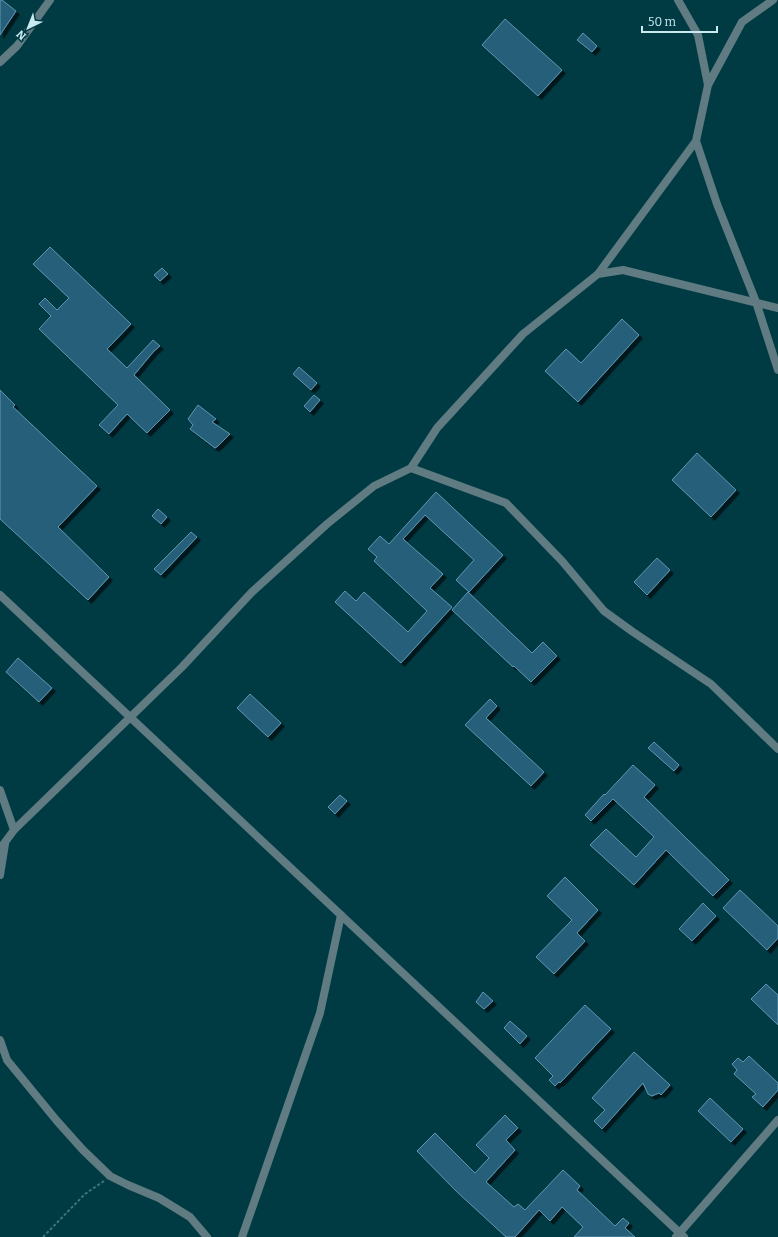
<svg xmlns="http://www.w3.org/2000/svg" width="778" height="1237" viewBox="0 0 778 1237" font-family="Bitter,serif">
	<style>
		.building { fill: #265f79; stroke: #5f97b3; filter: url(#shadow) }
		.lines { fill: none; stroke-linecap: round; stroke-linejoin: round }
		.path { stroke: #40737b; stroke-width: 2; stroke-dasharray: 3 2; stroke-linecap: butt }
		.minor { stroke: #607b81; stroke-width: 8 }
	</style>
	<defs>
		<filter id="shadow"><feDropShadow dx="3.5" dy="3.5" stdDeviation="0" flood-color="#0009"/></filter>
	</defs>
	<rect width="100%" height="100%" fill="#003b44"/>
	<!-- building -->
	<path class="building" d="M0,0h2l14,11 -16,24z
		M505,19l57,51 -24,26 -56,-51z
		M583,33l14,13 -5,6 -15,-12z
		M50,247l81,77 -24,25 20,19 26,-28 7,6 -6,5 -20,24 36,35 -23,23 -20,-19 -18,20 -10,-9 19,-20 -79,-76 12,-13 -12,-12 6,-6 12,12 12,-12 -36,-34z
		M162,268l6,6 -8,7 -6,-6z
		M622,319l17,16 -61,67 -33,-31 21,-22 15,14z
		M299,367l18,16 -6,7 -18,-16z
		M0,390l15,15 -2,2 84,79 -39,41 51,50 -21,23 -88,-81z
		M314,395l6,5 -10,12 -6,-6z
		M198,405l18,14 -4,3 18,12 -12,12 -3,2 -25,-19 3,-4 -5,-6z
		M697,453l39,37 -25,27 -39,-37z
		M436,492l67,63 -34,37 -13,-12 18,-20 -49,-45 -22,24 40,35 -13,14 22,19 -51,56 -66,-61 10,-11 11,10 8,-9 44,40 19,-21 -53,-50 3,-4 -9,-8 12,-13 9,8z
		M158,509l9,8 -6,7 -9,-8z
		M191,532l6,5 -36,38 -7,-6z
		M657,558l13,12 -23,25 -13,-13z
		M468,592l64,61 11,-11 14,14 -26,26 -17,-16 -1,1 -61,-57z
		M18,658l34,30 -13,14 -33,-30z
		M250,694l31,29 -13,14 -31,-29z
		M490,699l7,7 -11,12 58,54 -13,14 -66,-61z
		M654,742l25,23 -5,6 -26,-23z
		M633,765l22,20 -11,12 85,83 -16,16 -47,-46 -32,35 -44,-40 16,-16 30,28 18,-20 -41,-38 -22,22 -6,-6 19,-21 1,1z
		M340,795l7,6 -12,13 -7,-7z
		M565,877l33,33 -21,23 8,8 -31,33 -18,-17 36,-37 -25,-24z
		M740,890l38,36v12l-11,12 -44,-42z
		M703,903l13,13 -24,25 -13,-12z
		M766,984l12,11v30l-27,-26z
		M483,992l10,9 -9,8 -8,-7z
		M585,1005l26,24 -51,54 -1,-1 -4,4 -6,-6 4,-4 -18,-18z
		M510,1021l17,15 -7,8 -16,-16z
		M634,1052l36,33 -9,10 -2,-2 -7,3 -4,-2 -5,-11 -41,46 -8,-8 11,-11 -13,-12z
		M749,1056l29,27v7l-15,17 -11,-10 4,-3 -22,-20 3,-4 -5,-6 6,-6 5,4z
		M710,1098l33,31 -12,13 -33,-31z
		M505,1115l13,13 -12,12 9,10 -29,32 28,25 4,-3 7,6 38,-40 17,16 -3,4 38,36 8,-8 6,5 -4,5 10,9h-61l9,-10 -21,-20 -12,14 -11,-11 -24,27h-9l-50,-46 -39,-40 18,-18 40,40 14,-15 -13,-13z"/>
	<g class="lines">
		<!-- path -->
		<path class="path" d="M43,1237l42,-43 19,-13"/>
		<!-- minor -->
		<path class="minor" d="M678,0l20,35 10,50
			M0,62l17,-16 33,-46
			M696,141l21,63 39,98 22,68
			M598,274l25,-4 155,38
			M411,468l95,35 56,58 42,50 29,21 78,52 67,65
			M0,595l684,642
			M0,790l14,40
			M0,849l14,-19 168,-163 70,-75 75,-68 47,-38 37,-18 26,-40 86,-94 75,-60 98,-133 12,-56 34,-63 31,-22
			M0,875l5,-31
			M0,1040l7,20 50,61 26,29 27,26 18,9 31,13 31,19 17,20
			M242,1237l78,-224 21,-98
			M676,1237l102,-117"/>
	</g>
	<!-- north arrow -->
	<g transform="translate(28 28) rotate(223)" stroke="#003b44" stroke-width="3" paint-order="stroke">
	<path d="M0-3L7 15L0 10L-7 15Z" fill="#c8eaf0"/>
	<text y="-6" font-size="11" font-weight="bold" text-anchor="middle" fill="#c8eaf0">N</text>
	</g>
	<!-- scale -->
	<path d="M642 26v6h75v-6" fill="none" stroke="#c8eaf0" stroke-width="2"/>
	<text x="648" y="26" font-size="12" fill="#c8eaf0" stroke="#003b44" stroke-width="3" paint-order="stroke">50 m</text>
</svg>
